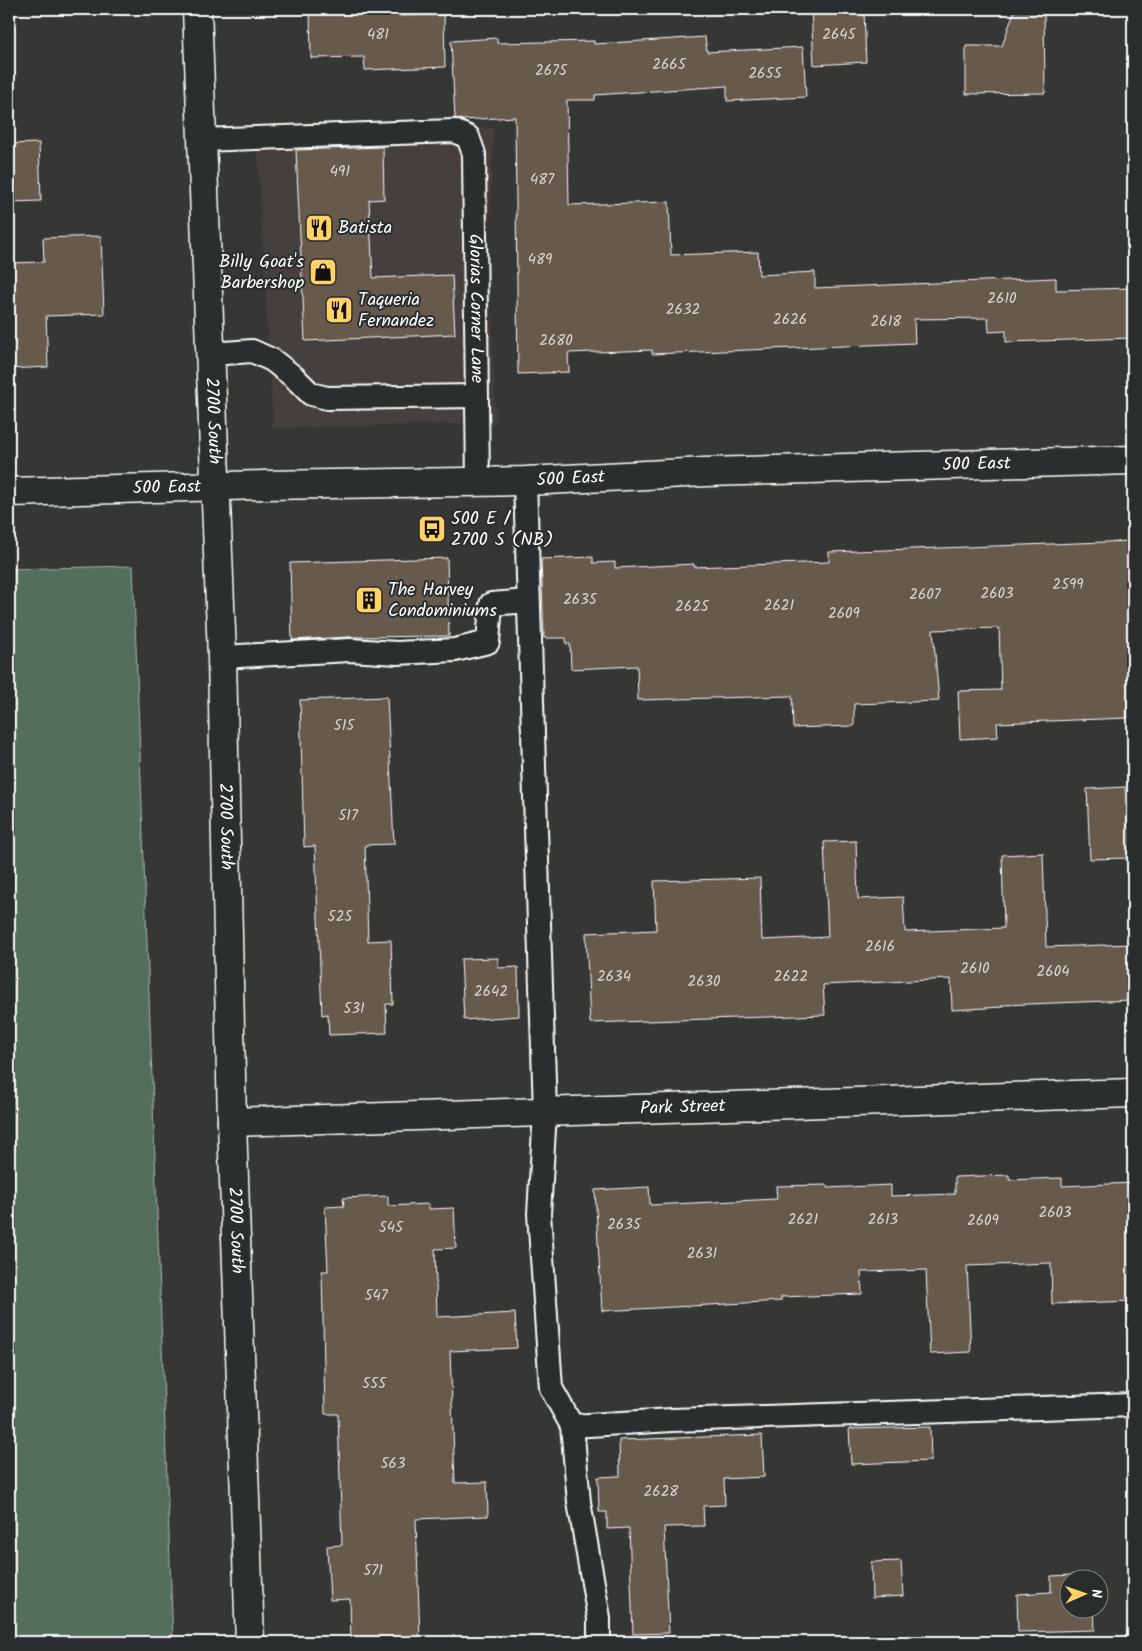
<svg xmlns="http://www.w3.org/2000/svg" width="1142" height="1651" viewBox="0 0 1142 1651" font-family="Kalam,sans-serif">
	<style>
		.built { fill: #44413c }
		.green { fill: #536e5c; stroke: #a9b6ae }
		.building { fill: #665a4d; stroke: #fff }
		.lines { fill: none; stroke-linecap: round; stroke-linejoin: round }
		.service-casing { stroke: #fff; stroke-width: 26 }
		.minor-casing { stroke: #fff; stroke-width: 31 }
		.tertiary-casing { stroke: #fff; stroke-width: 31 }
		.service { stroke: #2a2d2e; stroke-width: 22 }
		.minor { stroke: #2a2d2e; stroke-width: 28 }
		.tertiary { stroke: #2a2d2e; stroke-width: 28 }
		.labels { text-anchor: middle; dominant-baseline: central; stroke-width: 4; stroke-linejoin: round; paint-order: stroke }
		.number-label { font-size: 15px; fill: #d9d6d2 }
		.poi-label { font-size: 18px; fill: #fff; stroke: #2a2d2e; text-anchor: start }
		.street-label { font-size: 18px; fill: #fff; stroke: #2a2d2e }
	</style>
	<rect width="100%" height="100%" fill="#363634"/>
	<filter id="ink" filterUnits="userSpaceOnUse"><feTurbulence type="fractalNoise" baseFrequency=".02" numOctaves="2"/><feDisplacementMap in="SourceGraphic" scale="10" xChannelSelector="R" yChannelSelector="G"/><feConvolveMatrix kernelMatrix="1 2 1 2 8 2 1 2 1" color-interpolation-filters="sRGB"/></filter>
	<g filter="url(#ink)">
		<!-- built -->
		<path class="built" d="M443,127l51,1 -6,117 8,178 -223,5 -16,-290z"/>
		<!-- green -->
		<path class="green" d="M133,566l40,1076h-164v-1073z"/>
		<!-- building -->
		<path class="building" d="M310,9h90l1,7 43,-1 1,52 -80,3 -1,-13 -53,1z
			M811,9h53l2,53 -52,3z
			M1015,9h29l1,84 -79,1v-48h36z
			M705,37l2,15 96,-5 3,50 -79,4v-15l-132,9v5h-28l2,105 100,-3 2,53 87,-3 1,23 56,-3v16l241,-10v12l77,-2v50l-127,4v-11l-17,1 -1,-14 -74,1 1,24 -263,11v-4l-84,3 1,19 -51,2 -3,-257 -52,3 -8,-2 -4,-77 46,-3v5l97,-2v3z
			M39,143l2,58 -32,1v-58z
			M383,147l1,52 -15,1 4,78 79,-3 3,59 -150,7 -9,-191z
			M101,236l3,78 -58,2 2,51 -39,2v-106l35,-1 -1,-24z
			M1133,541v98h-5l4,68 -5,1v10l-130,5 1,14 -38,2 -2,-48 43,-1 -2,-62 -66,2 6,71 -85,3v22l-61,2 -1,-32 -154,4 -1,-34 -66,3 -1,-25h-4v-6h-22l-3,-79 52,-2v6l22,-1v6l79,-4v3l135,-5v-10z
			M447,558l2,78 -100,1 -57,3 -2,-77z
			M387,697l7,147 -29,1 3,96 23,-1 2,64h-7l1,29 -58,2 -1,-21 -6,1 -7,-169 -11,1 -4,-147z
			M1125,787l1,18h7v44h-3v9l-40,1 -3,-70z
			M856,841l2,58 45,-2 2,35 99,-4 -2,-73 41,-2 3,94 87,-3v56l-131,5v2l-50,3 -1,-31 -128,6 2,30 -235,8 -4,-90 70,-3 -2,-49 106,-3 2,62 66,-3 -4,-95z
			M498,958v10l20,-1 1,49 -55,4 -3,-61z
			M1009,1175v5l53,-2v8l71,-3v118l-81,3 -1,-41 -84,3 4,86 -41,2 -4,-84 -65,2 1,22 -81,3v4l-179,10 -7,-121 54,-3 1,18 127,-6 -1,-13 52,-1v3l63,-3v11l64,-2v-17z
			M388,1196v10l41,-2v5l25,-1 2,40 -21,1 2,68 78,-4 2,35 -67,3 5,132 32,-1 1,34 -72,3 4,123h-69l-1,-43 -20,1 -3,-54 15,-1 -4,-131h-13l-3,-143h6l-3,-64 19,-1 -1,-8z
			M930,1427l1,34 -80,3 -2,-35z
			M762,1435l2,42 -40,2 1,26 -22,1 1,20 -40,1 5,106 -36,1 -4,-106 -22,1v-17h-8l-1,-35 22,-1 -1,-36z
			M901,1561l2,35 -31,2 -1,-36z
			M1093,1574v4h-23v30h24l1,22 -77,2 -1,-38 34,-2v-16z"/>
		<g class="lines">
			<!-- service casing -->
			<g class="service-casing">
				<g id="service">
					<path id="s1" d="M202,140l252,-9 14,6 6,17 4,328"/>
					<path d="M211,354l41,-3 20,9 22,17 17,17 16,4 150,-2"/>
					<path d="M525,481l20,631 -6,102 12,174 21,38 7,76 20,116v24"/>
					<path d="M222,657l128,-7 47,3 58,-3 33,-8 3,-38 37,-3"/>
					<path d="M572,1426l100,-6 461,-15"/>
				</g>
			</g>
			<!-- minor casing -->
			<g class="minor-casing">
				<g id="minor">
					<path id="s2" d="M232,1122l901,-29"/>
				</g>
			</g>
			<!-- tertiary casing -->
			<g class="tertiary-casing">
				<g id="tertiary">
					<path id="s3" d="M197,9l25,648 10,465 18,520"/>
					<path id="s4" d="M9,492l255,-7 261,-4 181,-9 427,-12"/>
				</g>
			</g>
			<!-- service -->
			<use href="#service" class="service"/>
			<!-- minor -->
			<use href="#minor" class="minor"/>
			<!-- tertiary -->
			<use href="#tertiary" class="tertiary"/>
		</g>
	</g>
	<!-- icons -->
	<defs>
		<g id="restaurant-square" transform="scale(1.4375)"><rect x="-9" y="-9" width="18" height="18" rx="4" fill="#ffd166" stroke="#2a2d2e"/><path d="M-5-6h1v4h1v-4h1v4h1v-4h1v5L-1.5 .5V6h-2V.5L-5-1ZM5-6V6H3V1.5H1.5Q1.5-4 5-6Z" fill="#111"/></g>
		<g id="shop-square" transform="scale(1.4375)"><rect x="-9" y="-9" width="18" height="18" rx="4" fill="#ffd166" stroke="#2a2d2e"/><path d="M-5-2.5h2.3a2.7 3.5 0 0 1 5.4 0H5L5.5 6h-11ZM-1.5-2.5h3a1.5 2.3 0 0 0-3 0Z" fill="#111"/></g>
		<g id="bus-square" transform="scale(1.4375)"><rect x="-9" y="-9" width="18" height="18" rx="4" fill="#ffd166" stroke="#2a2d2e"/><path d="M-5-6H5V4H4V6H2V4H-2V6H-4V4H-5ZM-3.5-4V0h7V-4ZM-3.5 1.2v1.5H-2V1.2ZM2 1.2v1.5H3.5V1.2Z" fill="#111"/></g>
		<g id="building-square" transform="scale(1.4375)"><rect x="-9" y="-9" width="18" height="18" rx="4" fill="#ffd166" stroke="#2a2d2e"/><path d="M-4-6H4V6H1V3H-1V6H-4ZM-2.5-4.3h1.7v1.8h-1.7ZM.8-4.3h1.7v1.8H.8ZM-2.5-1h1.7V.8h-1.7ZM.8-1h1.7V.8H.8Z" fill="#111"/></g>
	</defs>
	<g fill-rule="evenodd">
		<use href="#restaurant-square" x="319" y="228"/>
		<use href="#shop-square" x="323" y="272"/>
		<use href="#restaurant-square" x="339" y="310"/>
		<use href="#bus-square" x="432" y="529"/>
		<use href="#building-square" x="369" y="600"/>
	</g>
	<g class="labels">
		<!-- number labels -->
		<g class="number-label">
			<text x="378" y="35">481</text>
			<text x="839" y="35">2645</text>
			<text x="669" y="65">2665</text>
			<text x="551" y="71">2675</text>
			<text x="765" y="74">2655</text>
			<text x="340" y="172">491</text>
			<text x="542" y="180">487</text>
			<text x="540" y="260">489</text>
			<text x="1002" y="299">2610</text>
			<text x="683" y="310">2632</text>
			<text x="790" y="320">2626</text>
			<text x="886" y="322">2618</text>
			<text x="556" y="341">2680</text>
			<text x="1068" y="585">2599</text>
			<text x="997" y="594">2603</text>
			<text x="925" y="595">2607</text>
			<text x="580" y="600">2635</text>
			<text x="779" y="606">2621</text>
			<text x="692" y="607">2625</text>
			<text x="844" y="614">2609</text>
			<text x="344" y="726">515</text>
			<text x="348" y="816">517</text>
			<text x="340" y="917">525</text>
			<text x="880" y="947">2616</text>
			<text x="975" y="969">2610</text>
			<text x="1053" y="972">2604</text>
			<text x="614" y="977">2634</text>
			<text x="791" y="977">2622</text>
			<text x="704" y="982">2630</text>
			<text x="491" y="992">2642</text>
			<text x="354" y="1009">531</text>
			<text x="1055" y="1213">2603</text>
			<text x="803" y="1220">2621</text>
			<text x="883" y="1220">2613</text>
			<text x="983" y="1221">2609</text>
			<text x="624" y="1225">2635</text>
			<text x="391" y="1228">545</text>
			<text x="702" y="1254">2631</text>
			<text x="376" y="1296">547</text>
			<text x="374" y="1384">555</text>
			<text x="393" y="1464">563</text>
			<text x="661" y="1492">2628</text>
			<text x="373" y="1571">571</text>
		</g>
		<!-- poi labels -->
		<g class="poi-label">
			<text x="338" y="228">Batista</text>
			<text x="304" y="262" text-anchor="end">Billy Goat's<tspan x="304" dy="21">Barbershop</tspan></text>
			<text x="358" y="300">Taqueria<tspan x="358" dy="21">Fernandez</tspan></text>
			<text x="451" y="519">500 E /<tspan x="451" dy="21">2700 S (NB)</tspan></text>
			<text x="388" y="590">The Harvey<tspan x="388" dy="21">Condominiums</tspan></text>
		</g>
		<!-- street labels -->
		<g class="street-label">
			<text stroke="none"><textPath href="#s1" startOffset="440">Glorias Corner Lane</textPath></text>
			<text stroke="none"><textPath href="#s3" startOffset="412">2700 South</textPath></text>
			<text stroke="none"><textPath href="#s4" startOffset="968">500 East</textPath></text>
			<text stroke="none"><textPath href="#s4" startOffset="562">500 East</textPath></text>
			<text stroke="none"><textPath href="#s4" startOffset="158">500 East</textPath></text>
			<text stroke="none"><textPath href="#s3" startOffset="818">2700 South</textPath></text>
			<text stroke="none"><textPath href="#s2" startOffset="451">Park Street</textPath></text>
			<text stroke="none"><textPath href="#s3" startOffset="1222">2700 South</textPath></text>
		</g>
	</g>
	<!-- margin -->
	<rect width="1142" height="1651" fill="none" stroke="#2a2d2e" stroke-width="30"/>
	<rect x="15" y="15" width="1112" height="1621" fill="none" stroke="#fff" stroke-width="2" filter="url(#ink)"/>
	<!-- north arrow -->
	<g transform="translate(1084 1594) rotate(88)"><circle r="24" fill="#2a2d2e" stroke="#7f8182"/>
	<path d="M0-4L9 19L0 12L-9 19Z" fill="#ffd166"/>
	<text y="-8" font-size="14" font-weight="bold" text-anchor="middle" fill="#ffffff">N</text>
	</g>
</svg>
